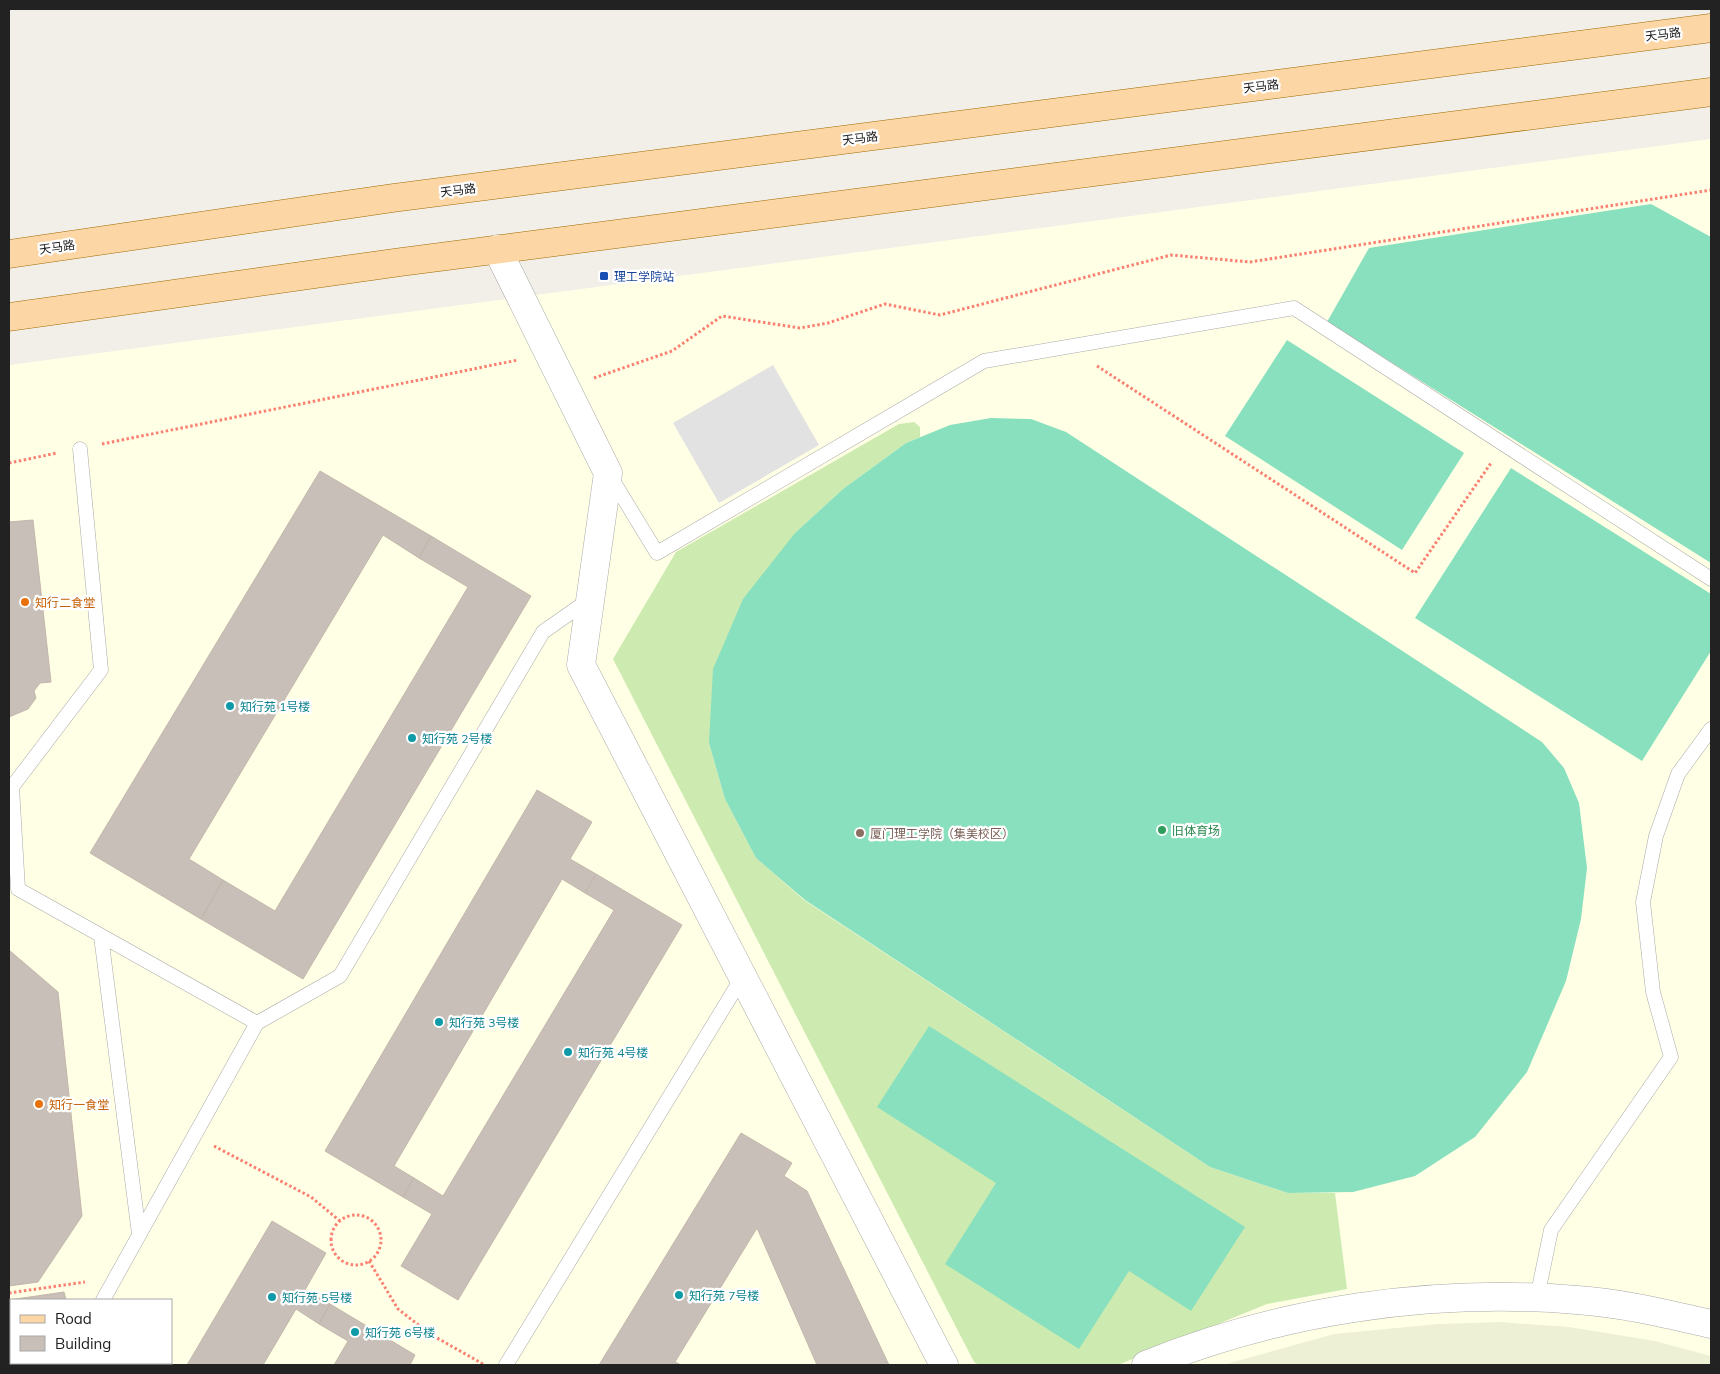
<svg xmlns="http://www.w3.org/2000/svg" width="1720" height="1374" viewBox="0 0 1720 1374" font-family="Mulish,'Noto Sans SC',sans-serif">
	<style>
		.education { fill: #ffffe5; fill-rule: evenodd }
		.farmland { fill: #eef0d5 }
		.grass { fill: #cdebb0 }
		.pitch { fill: #88e0be }
		.parking { fill: #e2e2e2 }
		.building { fill: #c7bfb8; stroke: #c4b6ab }
		.lines { fill: none; stroke-linecap: round; stroke-linejoin: round }
		.service-casing { stroke: #a9a9a9; stroke-width: 15 }
		.minor-casing { stroke: #a9a9a9; stroke-width: 29 }
		.primary-casing { stroke: #a06b00; stroke-width: 29 }
		.path { stroke: #fa8072; stroke-width: 3; stroke-dasharray: 2.5 2.5; stroke-linecap: butt }
		.service { stroke: #fff; stroke-width: 14 }
		.minor { stroke: #fff; stroke-width: 28 }
		.primary { stroke: #fcd6a4; stroke-width: 28 }
		.transit-dot { fill: #1a4fb4; stroke: #fff; stroke-width: 2 }
		.food-dot { fill: #e8710a; stroke: #fff; stroke-width: 2 }
		.culture-dot { fill: #0f9aa8; stroke: #fff; stroke-width: 2 }
		.leisure-dot { fill: #2e9e5b; stroke: #fff; stroke-width: 2 }
		.education-dot { fill: #8d6e63; stroke: #fff; stroke-width: 2 }
		.labels { text-anchor: middle; dominant-baseline: central; stroke-width: 4.5; stroke-linejoin: round; paint-order: stroke }
		.street-label { font-size: 12px; fill: #222; stroke: #fff }
		.transit-label { font-size: 12px; fill: #164399; stroke: #fff; text-anchor: start }
		.food-label { font-size: 12px; fill: #c56008; stroke: #fff; text-anchor: start }
		.culture-label { font-size: 12px; fill: #0d838f; stroke: #fff; text-anchor: start }
		.leisure-label { font-size: 12px; fill: #27864d; stroke: #fff; text-anchor: start }
		.education-label { font-size: 12px; fill: #785e54; stroke: #fff; text-anchor: start }
	</style>
	<rect width="100%" height="100%" fill="#f2efe9"/>
	<!-- education -->
	<path class="education" d="M1711,139v1226h-1702v-1000zM11,1300h160v63h-160z"/>
	<!-- farmland -->
	<path class="farmland" d="M1500,1322l69,5 86,14 56,15v9h-488l111,-31 104,-10z"/>
	<!-- grass -->
	<path class="grass" d="M914,422l6,5v10l-14,6 -63,46 -48,44 -86,210 16,56 31,59 48,42 406,267 78,26h47l12,96 -80,15 -149,61h-139l-5,-3 -361,-703 63,-107 223,-128z"/>
	<!-- pitch -->
	<path class="pitch" d="M1651,204l60,33v326l-384,-241 42,-74z
		M1287,340l177,113 -62,97 -177,-114z
		M991,418l40,1 35,13 476,310 22,26 15,35 8,65 -6,51 -15,62 -39,91 -52,65 -60,39 -62,16 -65,1 -78,-26 -405,-267 -49,-42 -31,-59 -16,-56 4,-74 30,-70 52,-66 48,-44 63,-46 44,-18z
		M1511,468l200,126v57l-69,110 -227,-143z
		M929,1026l316,201 -54,84 -62,-40 -50,78 -134,-85 51,-81 -119,-76z"/>
	<!-- parking -->
	<path class="parking" d="M773,365l46,80 -100,58 -46,-80z"/>
	<!-- building -->
	<path class="building" d="M320,471l111,65 -12,22 -36,-23 -194,324 34,21 -22,39 -111,-66z
		M33,520l18,162 -11,1 -6,8 2,7 -8,11 -19,8v-195z
		M431,536l100,60 -228,383 -102,-60 22,-39 52,31 193,-324 -49,-29z
		M537,790l55,32 -22,37 26,15 -11,19 -23,-14 -168,287 20,12 -11,19 -78,-46z
		M596,874l86,51 -224,375 -57,-34 31,-52 -29,-17 11,-19 29,18 171,-286 -29,-17z
		M9,950l49,42 24,224 -44,66 -29,4z
		M741,1133l51,30 -8,13 23,15 82,174h-72l-60,-137 -82,134 6,3h-82z
		M272,1221l54,32 -21,37 25,14 -11,20 -23,-15 -33,56h-76z
		M64,1292l2,8h-55v63h7l1,2h-10v-65z
		M330,1304l85,51 -5,10h-76l14,-24 -29,-17z"/>
	<g class="lines">
		<!-- service casing -->
		<g class="service-casing">
			<path id="service" d="M80,449l21,221 -89,117 6,102 239,134
				M610,476l47,77 327,-192 310,-53 417,271
				M101,936l38,298
				M1537,1298l14,-68 120,-173 -18,-65 -10,-90 13,-66 22,-62 33,-45
				M103,1300l154,-277 83,-47 203,-344 47,-33
				M66,1365l2,-2
				M506,1365l237,-389"/>
		</g>
		<!-- minor casing -->
		<g class="minor-casing">
			<path id="minor" d="M497,249l111,224 -27,192 363,700
				M1146,1365c135,-55 286,-77 431,-65 45,3 90,14 134,24"/>
		</g>
		<!-- primary casing -->
		<g class="primary-casing">
			<path id="primary" d="M9,254l384,-56 1318,-170
				M9,317l392,-55 1310,-170"/>
		</g>
		<!-- path -->
		<path class="path" d="M1097,366l318,207 76,-110
			M594,378l78,-27 50,-35 78,12 28,-5 57,-19 55,11 231,-60 79,7 461,-72
			M102,444l416,-84
			M9,463l48,-10
			M214,1146l97,51 29,24
			M331 1240a25 25 0 1 1 50 0a25 25 0 1 1-50 0Z
			M369,1261l29,48 32,25 53,30
			M9,1293l76,-11"/>
		<!-- service -->
		<use href="#service" class="service"/>
		<!-- minor -->
		<use href="#minor" class="minor"/>
		<!-- primary -->
		<use href="#primary" class="primary"/>
	</g>
	<!-- markers -->
	<rect class="transit-dot" x="599" y="271" width="10" height="10" rx="2.5"/>
	<g class="food-dot">
		<circle cx="25" cy="602" r="5"/>
		<circle cx="39" cy="1104" r="5"/>
	</g>
	<g class="culture-dot">
		<circle cx="230" cy="706" r="5"/>
		<circle cx="412" cy="738" r="5"/>
		<circle cx="439" cy="1022" r="5"/>
		<circle cx="568" cy="1052" r="5"/>
		<circle cx="679" cy="1295" r="5"/>
		<circle cx="272" cy="1297" r="5"/>
		<circle cx="355" cy="1332" r="5"/>
	</g>
	<circle class="leisure-dot" cx="1162" cy="830" r="5"/>
	<circle class="education-dot" cx="860" cy="833" r="5"/>
	<g class="labels">
		<!-- street labels -->
		<g class="street-label">
			<text transform="translate(1663 34) rotate(-7)">天马路</text>
			<text transform="translate(1261 86) rotate(-7)">天马路</text>
			<text transform="translate(860 138) rotate(-7)">天马路</text>
			<text transform="translate(458 190) rotate(-7)">天马路</text>
			<text transform="translate(57 247) rotate(-8)">天马路</text>
		</g>
		<!-- transit labels -->
		<g class="transit-label">
			<text x="614" y="276">理工学院站</text>
		</g>
		<!-- food labels -->
		<g class="food-label">
			<text x="35" y="602">知行二食堂</text>
			<text x="49" y="1104">知行一食堂</text>
		</g>
		<!-- culture labels -->
		<g class="culture-label">
			<text x="240" y="706">知行苑 1号楼</text>
			<text x="422" y="738">知行苑 2号楼</text>
			<text x="449" y="1022">知行苑 3号楼</text>
			<text x="578" y="1052">知行苑 4号楼</text>
			<text x="689" y="1295">知行苑 7号楼</text>
			<text x="282" y="1297">知行苑 5号楼</text>
			<text x="365" y="1332">知行苑 6号楼</text>
		</g>
		<!-- leisure labels -->
		<g class="leisure-label">
			<text x="1172" y="830">旧体育场</text>
		</g>
		<!-- education labels -->
		<g class="education-label">
			<text x="870" y="833">厦门理工学院（集美校区）</text>
		</g>
	</g>
	<!-- border -->
	<rect width="1720" height="1374" fill="none" stroke="#222222" stroke-width="20"/>
	<!-- legend -->
	<rect x="10" y="1299" width="162" height="65" fill="#ffffff" stroke="#a7a7a7"/>
	<rect x="20" y="1315" width="25" height="8" fill="#fcd6a4" stroke="#a7a7a7"/>
	<text x="55" y="1324" font-size="15" fill="#222222">Road</text>
	<rect x="20" y="1336" width="25" height="15" fill="#c7bfb8" stroke="#a7a7a7"/>
	<text x="55" y="1349" font-size="15" fill="#222222">Building</text>
</svg>
